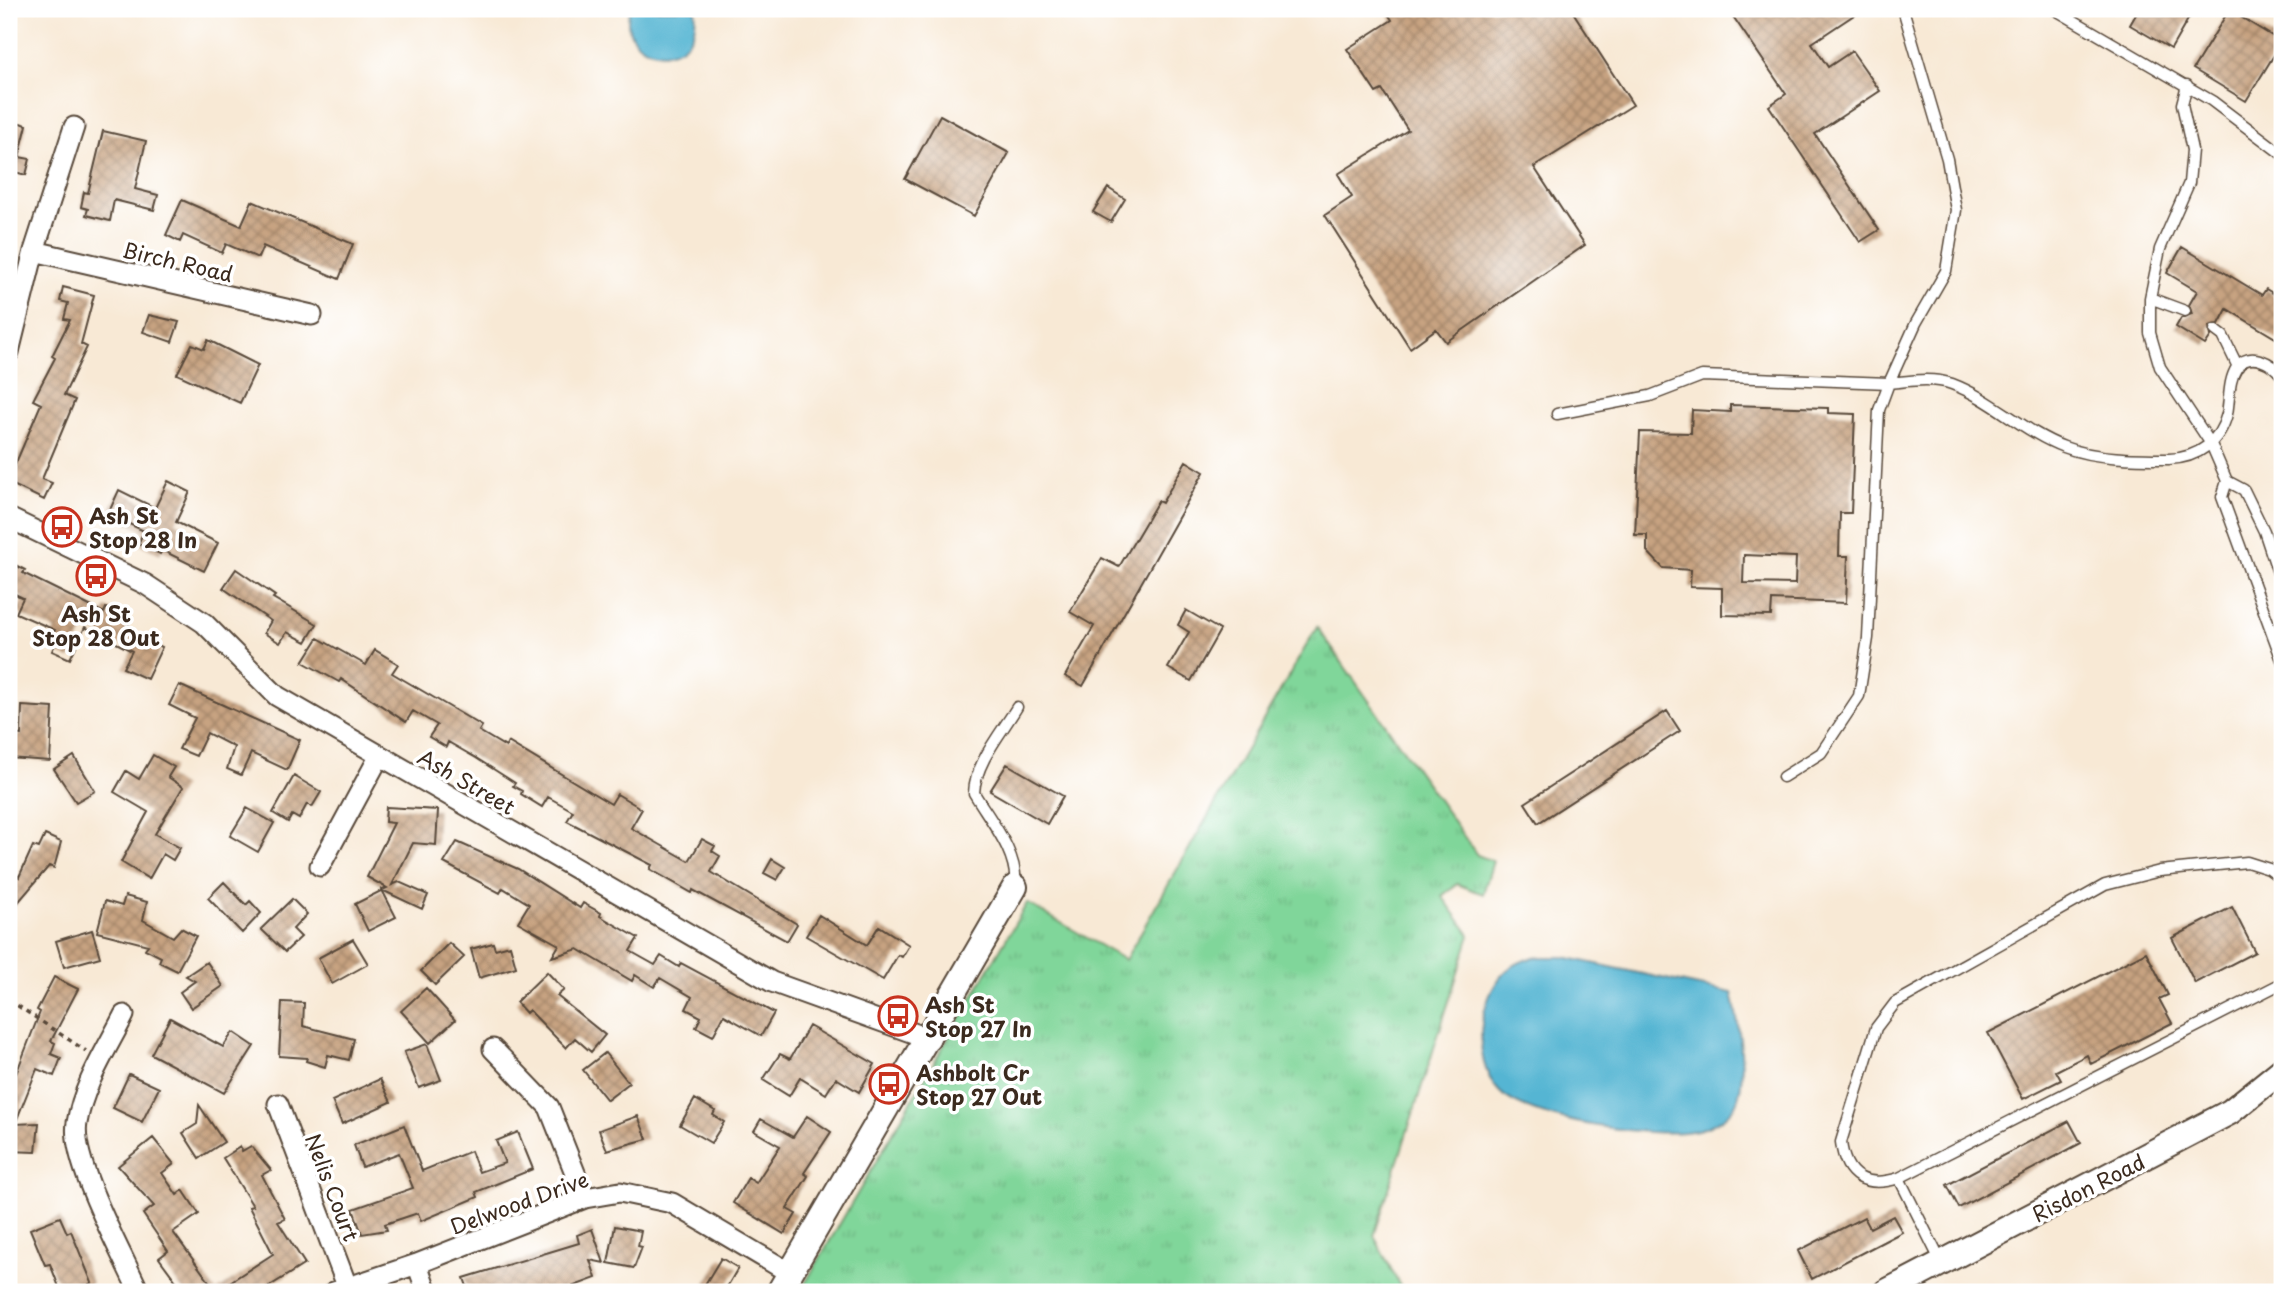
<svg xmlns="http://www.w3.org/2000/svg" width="2291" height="1301" viewBox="0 0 2291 1301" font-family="'Playpen Sans',sans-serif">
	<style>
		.grass { fill: url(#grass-tufts); stroke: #5e805c; stroke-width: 2 }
		.water { fill: #55b5d3; stroke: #487078; stroke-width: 2 }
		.building { fill: url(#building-cross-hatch); fill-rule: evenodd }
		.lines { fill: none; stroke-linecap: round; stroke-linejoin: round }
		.service-casing { stroke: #574739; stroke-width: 13 }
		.minor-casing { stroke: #574739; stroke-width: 23 }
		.tertiary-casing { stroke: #574739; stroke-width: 28 }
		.path { stroke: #574739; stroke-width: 3.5; stroke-dasharray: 5 5; stroke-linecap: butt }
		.service { stroke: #fff; stroke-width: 10 }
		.minor { stroke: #fff; stroke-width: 19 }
		.tertiary { stroke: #fff; stroke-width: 24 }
		.labels { text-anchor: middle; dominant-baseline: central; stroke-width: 7; stroke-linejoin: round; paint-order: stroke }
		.street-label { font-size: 21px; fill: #3b2a1e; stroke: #fff }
		.poi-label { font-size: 21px; font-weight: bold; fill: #3b2a1e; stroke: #fff; text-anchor: start }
	</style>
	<defs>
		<pattern id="grass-tufts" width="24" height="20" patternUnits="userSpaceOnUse" patternTransform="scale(1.75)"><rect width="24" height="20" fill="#80d69a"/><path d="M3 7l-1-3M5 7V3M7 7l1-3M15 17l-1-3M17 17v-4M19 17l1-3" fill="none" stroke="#70b884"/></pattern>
		<pattern id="building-cross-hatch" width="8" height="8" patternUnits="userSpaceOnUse" patternTransform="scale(1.75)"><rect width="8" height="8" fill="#c7a381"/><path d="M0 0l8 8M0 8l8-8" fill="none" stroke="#a38569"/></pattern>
	</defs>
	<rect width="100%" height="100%" fill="#fff"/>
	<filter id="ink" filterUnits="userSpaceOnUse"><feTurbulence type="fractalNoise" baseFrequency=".0143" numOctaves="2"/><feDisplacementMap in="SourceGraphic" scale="14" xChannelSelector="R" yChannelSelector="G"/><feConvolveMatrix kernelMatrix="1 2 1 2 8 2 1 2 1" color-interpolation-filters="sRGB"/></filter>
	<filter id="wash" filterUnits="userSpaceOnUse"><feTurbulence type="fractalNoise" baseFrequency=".00686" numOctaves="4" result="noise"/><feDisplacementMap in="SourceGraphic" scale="28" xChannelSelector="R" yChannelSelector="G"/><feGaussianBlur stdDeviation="1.57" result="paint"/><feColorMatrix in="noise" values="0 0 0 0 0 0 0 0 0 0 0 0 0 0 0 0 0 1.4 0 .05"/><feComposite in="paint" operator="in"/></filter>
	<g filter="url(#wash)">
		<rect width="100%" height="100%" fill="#f8e9d5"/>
		<!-- grass -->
		<path class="grass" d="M1317,627l160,228 16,6 -10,33 -26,-10 -15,12 28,39 -96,301 29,56h-603l227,-389 98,57z"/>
		<!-- water -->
		<path class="water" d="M630,9h65c8,65 -81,51 -65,0z
			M1534,957h30l168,36c6,27 18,92 1,115 -9,12 -26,21 -41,23 -40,7 -167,-10 -194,-41 -27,-30 -20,-92 8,-119 8,-7 18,-11 28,-14z"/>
		<g id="blocks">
			<!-- building -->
			<path class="building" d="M1385,9h186l62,96 -99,62 51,78 -139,97 -10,-13 -26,19 -85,-133 27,-18 -14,-23 70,-44 -26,-40 -6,3 -29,-44 45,-29z
				M1728,9h135l-51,34 16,24 24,-16 28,40 -65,43 64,96 -19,12 -91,-136 17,-12z
				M2139,9h55l-23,40 -41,-24z
				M2229,10l53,32 -36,59 -53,-32z
				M940,115l69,38 -35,63 -69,-37z
				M9,120l18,5 -8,32 11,2 -4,16 -11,-3 -1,4h-5z
				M103,131l43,10 -11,48 23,6 -4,15 -40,-10 -4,21 -24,-6 2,-6 -7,-2 3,-15 4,1z
				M1108,188l17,11 -14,23 -18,-10z
				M182,200l59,26 11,-25 101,43 -14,35 -76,-33 -5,12 -32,-14 -4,9 -39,-18 -3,7 -14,-7z
				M2182,247l80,48 4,-6 16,10v43l-55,-33 -8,15 -10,2 2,10 -6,9 -29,-18 5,-9 11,-4 -3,-9 8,-14 -30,-18z
				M63,287l31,8 -13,49 6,3 -23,48 11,5 -33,79 10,4 -8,17 -35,-17v-4l32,-75 -8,-4 22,-42 -3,-2 18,-36 -6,-1 4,-16 -8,-2z
				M149,315l30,7 -7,20 -29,-10z
				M208,340l50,25 -18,38 -63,-29 15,-30 12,5z
				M1730,405l98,3v5l27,1 -4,99h-11l-1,43h9l-2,47 -74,-3 -1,16 -49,-1v-27l-32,-1 1,-17 -28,-2 -16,-17v-16h-12l5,-103 51,1 1,-23 38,2zM1744,555l52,2 -1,27 -52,-1z
				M1186,461l18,11 -121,214 -18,-10 29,-50 -24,-14 32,-54 17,9 39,-66 4,2z
				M168,481l22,11 -14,30 42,21 -14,28 -42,-21 -2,4 -22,-10 6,-13 -36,-17 11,-24 36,18z
				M9,562l16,8 -2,3 81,40 2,-5 25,11 -5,11 36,17 -15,32 -24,-11 9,-17 -47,-24 -15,32 -18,-8 3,-7 -6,-3 6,-11 -39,-17 7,-15 -10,-5 -4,10z
				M236,569l39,27 -2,2 44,26 -11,18 -19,-10 -7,11 -16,-10 7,-12 -48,-33z
				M1186,610l34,20 -29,51 -23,-13 21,-36 -11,-7z
				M318,638l48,27 9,-15 23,14 -6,9 90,53 -3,5 27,16 2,-5 103,62 6,-10 25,15 -11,19 58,33 13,-22 13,7 -3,5 8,5 -9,16 86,52 -10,17 -94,-51 -1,3 -42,-24 2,-4 -85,-44 6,-10 -25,-14 -6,10 -21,-13 1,-3 -9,-5 2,-3 -39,-25 -28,-16 -2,5 -17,-10 8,-12 -24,-14 -7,11 -65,-43 -2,3 -36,-20z
				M179,685l121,55 -13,30 -36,-17 -10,22 -14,-6 7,-22 -27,-14 -11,23 -17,-7 16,-31 -26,-13z
				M22,706l31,2 -3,53 -41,-3v-24l12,1z
				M1667,711l13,20 -142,92 -13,-20z
				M153,755l21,12 -6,10 15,10 -28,47 25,14 -7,12 -10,-6 -14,25 -28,-17 27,-50 -34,-20 12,-21 13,8z
				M74,756l21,35 -19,11 -22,-33z
				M1007,764l56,32 -16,28 -57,-33z
				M294,776l27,16 -9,15 -5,-3 -8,15 -7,-4 -4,7 -15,-9z
				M386,807l52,3 -2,35 -23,-2 -21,42 7,-3 29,13 -6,14 -40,-19 14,27 -28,14 -13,-27 32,-16 -20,-11 27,-54 -9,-1z
				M247,808l27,15 -16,29 -28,-16z
				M45,835l16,7 -7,26 -5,-2 -40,47v-45l10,9 14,-31 6,2z
				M457,842l61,27 62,39 3,-5 18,10 -1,3 38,22 -8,13 25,14 6,-9 18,11 2,-4 93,50 -13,23 -37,-21 -11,21 -17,-9 5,-10 -15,-8 6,-12 -32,-19 -6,9 -19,-12 -3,6 -54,-32 -26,8 7,-12 -41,-23 11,-18 -26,-16 -3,5 -56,-30z
				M772,859l13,8 -8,13 -13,-7z
				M224,882l22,23 4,-4 11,12 -19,20 -34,-35z
				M125,896l22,6 -4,18 30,17 8,-9 15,8 -19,35 -18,-9 2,-5 -16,-8 3,-4 -51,-13 8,-31 17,5z
				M292,899l15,15 -14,15 8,8 -16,15 -24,-23z
				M2232,907l23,45 -60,31 -23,-45z
				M819,915l48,30 12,-19 30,19 -7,12 -4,-2 -15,25 -77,-44z
				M92,930l8,27 -36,10 -8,-26z
				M353,939l15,25 -36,20 -14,-26z
				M449,943l15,14 -29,28 -14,-14z
				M493,943l2,6 15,-4 6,22 -37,11 -8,-29z
				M2146,952l22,43 -9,4 13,24 -81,41 -4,-9 -31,16 5,9 -38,19 -35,-66z
				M207,962l16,24 -32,22 -11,-16 15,-11 -9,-5z
				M547,972l17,18 -7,6 48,39 -14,17 -16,-14 -9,10 -37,-38 -3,3 -10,-11z
				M54,977l24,12 -27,52 4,2 -4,11 10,4 -7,18 -17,-7 -22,55 24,-1 -3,29 -27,-1v-80l7,3 24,-62 -3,-2z
				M426,988l29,32 -25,23 -29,-32z
				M282,1002l22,1 -1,23 51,13 -5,21 -21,-5 -3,12 -19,-6 1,-3 -28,-2z
				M170,1018l53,29 10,-15 21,14 -30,47 -73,-39z
				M809,1026l66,38 -16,28 -23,-14 -10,16 -26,-16 -11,18 -26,-16 17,-26 10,5z
				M427,1044l14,36 -22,8 -15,-36z
				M605,1053l24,30 -22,17 -24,-30z
				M129,1074l30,14 -17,34 -29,-14z
				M380,1079l11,23 -49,22 -10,-23z
				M695,1099l20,12 -2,4 11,7 -13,21 -31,-18z
				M199,1105l25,37 -25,16 -16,-25 14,-9z
				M638,1116l9,23 -40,11 -8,-20z
				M807,1116l24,16 -27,41 4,3 -21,33 9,5 -12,20 -51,-31 15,-25 8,5 24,-37 -26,-15 7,-12 32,18z
				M2069,1121l12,22 -122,65 -12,-23z
				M404,1125l18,46 49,-20 8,21 26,-9 -9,-22 22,-9 15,37 -57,23 2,5 -57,24 -3,-8 -33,11 2,6 -25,4 -9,-25 60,-21 -14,-35 -37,14 -8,-22z
				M153,1138l21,26 -12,9 15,22 6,-5 16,24 -26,18 43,59 57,-37 -24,-47 4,-1 -30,-48 17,-11 2,4 9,-5 20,24 -9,5 23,44 -7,3 27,42 -45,28h-76l-25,-34 9,-7 -25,-37 11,-8 -36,-40z
				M1893,1216l9,16 -90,47 -14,-28 66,-34 6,11z
				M60,1217l7,16 4,-2 21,52 -3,1 3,8h-31l-11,-28 -5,1 -15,-36z
				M615,1226l26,5 -3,15 4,1 -8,21 -26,-5z
				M592,1229l12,34 -14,-3 6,18 -38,14h-89l-5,-14 115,-35 -2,-8z
				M721,1258l17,10 -14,24h-9l-11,-6z"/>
		</g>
	</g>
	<g filter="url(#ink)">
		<use href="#blocks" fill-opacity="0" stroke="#574739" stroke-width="2"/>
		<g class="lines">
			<!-- service casing -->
			<g class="service-casing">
				<path id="service" d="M2054,9l158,92 70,53
					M2187,85l-5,19 10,46 -3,33 -29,66 -10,49v35l10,34 51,77 16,37 17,9 20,41 18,54
					M2150,298l35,13
					M2215,330l8,6 15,31
					M1557,414l93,-18 52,-20 187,7 27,-60 30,-52 10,-61 -9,-51 -44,-150
					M2227,481l-5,16 60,163
					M1783,777l38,-24 38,-57 9,-58 11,-228 10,-27c21,-2 43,-6 63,1 40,15 72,48 112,63 31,12 72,12 105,12 29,-1 51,-17 58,-45 3,-16 1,-33 10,-47 13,-17 36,-4 45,9
					M2282,879l-13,-10 -22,-7 -87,9 -55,14 -210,118 -19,25 -35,114c4,36 26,46 58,36l383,-195
					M1015,886c4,-32 -25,-66 -41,-93 1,-30 28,-61 43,-86
					M1899,1178l42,84"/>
			</g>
			<!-- minor casing -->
			<g class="minor-casing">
				<path id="minor" d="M34,251l278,64
					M9,352l25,-101 40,-124
					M9,518l136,66 59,39 73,73 495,286 158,57
					M320,866l59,-109
					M124,1015c-17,34 -41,70 -47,108 -7,37 46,132 62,169
					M493,1049l56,58 36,91
					M278,1104l69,182
					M417,1264l10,28
					M334,1292l83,-28 168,-66 35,-6 52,11 118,70"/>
			</g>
			<!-- tertiary casing -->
			<g class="tertiary-casing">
				<path id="tertiary" d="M779,1292l236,-405
					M1886,1292l344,-180 52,-42"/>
			</g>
			<!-- path -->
			<path class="path" d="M9,1000l77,51"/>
			<!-- service -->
			<use href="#service" class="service"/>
			<!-- minor -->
			<use href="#minor" class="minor"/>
			<!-- tertiary -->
			<use href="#tertiary" class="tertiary"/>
		</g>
	</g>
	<!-- icons -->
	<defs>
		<g id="bus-ring" transform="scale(2.0125)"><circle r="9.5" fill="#fff" stroke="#c8321e" stroke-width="1.5"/><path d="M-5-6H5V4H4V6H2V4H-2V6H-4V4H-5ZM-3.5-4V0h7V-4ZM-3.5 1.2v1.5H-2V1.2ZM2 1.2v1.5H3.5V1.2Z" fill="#c8321e"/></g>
	</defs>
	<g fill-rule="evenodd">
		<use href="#bus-ring" x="62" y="527"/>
		<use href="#bus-ring" x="96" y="576"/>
		<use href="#bus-ring" x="898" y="1016"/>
		<use href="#bus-ring" x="889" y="1084"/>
	</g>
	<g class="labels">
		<!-- street labels -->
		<g class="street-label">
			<text transform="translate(178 261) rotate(13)">Birch Road</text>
			<text transform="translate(467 781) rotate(30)">Ash Street</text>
			<text transform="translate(333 1187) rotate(69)">Nelis Court</text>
			<text transform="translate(2088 1187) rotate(-27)">Risdon Road</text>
			<text transform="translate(519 1202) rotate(-20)">Delwood Drive</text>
		</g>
		<!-- poi labels -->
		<g class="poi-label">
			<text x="89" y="515">Ash St<tspan x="89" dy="24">Stop 28 In</tspan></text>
			<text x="96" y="613" text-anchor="middle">Ash St<tspan x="96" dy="24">Stop 28 Out</tspan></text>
			<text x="925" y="1004">Ash St<tspan x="925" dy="24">Stop 27 In</tspan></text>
			<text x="916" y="1072">Ashbolt Cr<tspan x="916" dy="24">Stop 27 Out</tspan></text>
		</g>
	</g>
	<!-- margin -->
	<rect width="2291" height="1301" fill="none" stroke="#fff" stroke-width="35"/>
</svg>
